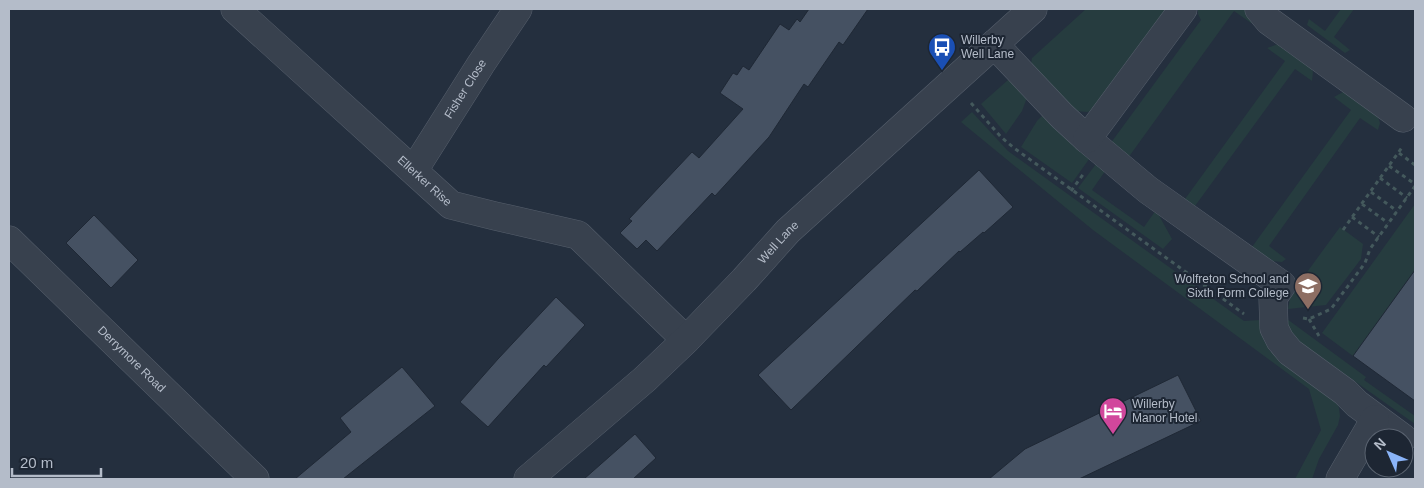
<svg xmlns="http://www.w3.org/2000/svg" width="1424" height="488" viewBox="0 0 1424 488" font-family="Arial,sans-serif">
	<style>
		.green { fill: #263c3f }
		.building { fill: #455162; stroke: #1f2835 }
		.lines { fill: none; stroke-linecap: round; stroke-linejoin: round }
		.minor-casing { stroke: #565f6c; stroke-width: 29 }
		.path { stroke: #44595c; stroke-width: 3; stroke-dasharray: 4 4; stroke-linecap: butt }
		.minor { stroke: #38414e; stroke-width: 28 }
		.labels { text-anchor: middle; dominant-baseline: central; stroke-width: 4; stroke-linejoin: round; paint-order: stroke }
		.poi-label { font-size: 12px; fill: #b4bcc9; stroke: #1d2633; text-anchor: start }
		.street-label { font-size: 12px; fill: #b4bcc9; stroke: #1d2633 }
	</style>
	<rect width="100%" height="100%" fill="#242f3e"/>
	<!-- green -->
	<path class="green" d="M1086,9h86l-74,100 -11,3 -12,-1 -44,-47 1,-6z
		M1198,9h46l5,3 3,8 -1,3 -17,-12 -106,147 -18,-14 91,-124 -3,-6z
		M1341,9h13l-20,28 16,13 -5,3 -38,-28 2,-6 16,12z
		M1278,44l33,24 2,4 -1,9 -17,-12 -100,137 -10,-7 100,-138 -18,-13z
		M1008,80l5,1 15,14 -6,16 -16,23 -25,-30z
		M1343,92l5,1 29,21 3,9 -2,7 -18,-12 -91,128 17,13 -4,3 -10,-1 -20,-14 99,-137 -17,-13z
		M972,112l36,39 236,170 16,-1 4,21 6,10 66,50 3,7 1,8 -2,9 -19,34 -7,20h-17l26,-49 -12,-41 -216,-159 -132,-108z
		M1045,113l47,42 -20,28 -51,-36 16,-26z
		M1099,160l9,7 -16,23 52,37 12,-17 16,29 -9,10 -85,-61z
		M1415,204v66l-62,86 -31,-23z
		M1340,227l23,17 -2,15 -35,46 -38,4 3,-15z
		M1287,319l79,58 -2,3 51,36v8l-117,-83c-7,-7 -10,-12 -11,-22z"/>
	<!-- building -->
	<path class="building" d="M809,9h59l-25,36 -4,-3 -31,45 -4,-3 -35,53 -54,59 -3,-3 -55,58 -11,-11 -9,9 -17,-16 12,-12 -3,-2 63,-67 7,6 44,-49 -23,-16 13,-20 4,2 6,-9 6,4 31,-46 9,6 8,-11 3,3z
		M979,170l34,37 -29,26 -1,-1 -23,20 -1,-1 -42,40 -2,-1 -124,120 -33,-35z
		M94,215l44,45 -27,28 -45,-45z
		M1415,270v131l-62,-45z
		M556,297l29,28 -39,42 -2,-2 -56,62 -28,-25 38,-43z
		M402,367l33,39 -92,73h-48l56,-47 -11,-14z
		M1178,375l23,46 -122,58h-90l36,-30z
		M635,434l21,24 -23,21h-49z"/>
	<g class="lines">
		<!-- minor casing -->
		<g class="minor-casing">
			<g id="minor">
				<path id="s1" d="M235,9l216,196 44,11 83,19 108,105"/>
				<path d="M1259,9l10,12 134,97"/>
				<path d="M994,44l68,72 25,23 61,51 134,95 -9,13 1,30 6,12 10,12 55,40 12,12 46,34"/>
				<path d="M1087,139l96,-130"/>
				<path id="s2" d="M414,170l67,-106 37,-55"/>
				<path id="s3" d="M9,240l246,239"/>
				<path id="s4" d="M528,479l117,-100 41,-39 58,-60 44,-49 245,-222"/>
				<path d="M1340,479l35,-60"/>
			</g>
		</g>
		<!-- path -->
		<path class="path" d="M971,103l30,34 13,11 230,166
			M1399,153l16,12
			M1389,166l26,18
			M1380,178l27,20
			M1071,191l13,-18
			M1371,192l26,19
			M1362,204l26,19
			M1352,217l27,20
			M1343,230l60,-84
			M1303,318l6,1 22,-10 34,-46 5,-14 45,-63
			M1309,319l10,17"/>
		<!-- minor -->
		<use href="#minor" class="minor"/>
	</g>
	<!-- icons -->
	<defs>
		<g id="bus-pin" transform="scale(1.4375)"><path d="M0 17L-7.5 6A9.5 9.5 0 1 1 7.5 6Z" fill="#1a4fb4" stroke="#1d2633"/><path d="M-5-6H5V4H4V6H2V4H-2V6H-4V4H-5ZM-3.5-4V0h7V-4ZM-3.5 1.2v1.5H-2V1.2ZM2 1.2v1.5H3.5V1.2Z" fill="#fff"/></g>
		<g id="school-pin" transform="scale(1.4375)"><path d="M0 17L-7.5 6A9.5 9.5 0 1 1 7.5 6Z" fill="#8d6e63" stroke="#1d2633"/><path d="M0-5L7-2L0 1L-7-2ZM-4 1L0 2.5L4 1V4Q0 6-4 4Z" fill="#fff"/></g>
		<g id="hotel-pin" transform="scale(1.4375)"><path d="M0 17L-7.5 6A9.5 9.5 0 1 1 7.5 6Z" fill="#d1479c" stroke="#1d2633"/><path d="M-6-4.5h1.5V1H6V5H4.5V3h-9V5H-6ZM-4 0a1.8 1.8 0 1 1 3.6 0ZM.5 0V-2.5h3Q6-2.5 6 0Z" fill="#fff"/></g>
	</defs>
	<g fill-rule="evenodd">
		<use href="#bus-pin" x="942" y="47"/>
		<use href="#school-pin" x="1308" y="286"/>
		<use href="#hotel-pin" x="1113" y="411"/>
	</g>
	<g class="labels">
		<!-- poi labels -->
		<g class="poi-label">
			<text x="961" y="40">Willerby<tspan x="961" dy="14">Well Lane</tspan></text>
			<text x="1289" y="279" text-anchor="end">Wolfreton School and<tspan x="1289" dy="14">Sixth Form College</tspan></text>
			<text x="1132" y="404">Willerby<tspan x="1132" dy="14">Manor Hotel</tspan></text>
		</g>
		<!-- street labels -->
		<g class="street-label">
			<text stroke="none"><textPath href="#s2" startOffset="96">Fisher Close</textPath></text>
			<text stroke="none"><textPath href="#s1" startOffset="256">Ellerker Rise</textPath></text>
			<text stroke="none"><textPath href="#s4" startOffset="345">Well Lane</textPath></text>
			<text stroke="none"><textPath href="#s3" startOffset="171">Derrymore Road</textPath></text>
		</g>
	</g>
	<!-- border -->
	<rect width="1424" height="488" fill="none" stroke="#b4bcc9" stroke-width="20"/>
	<!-- north arrow -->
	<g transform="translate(1389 453) rotate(315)"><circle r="24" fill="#1d2633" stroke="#59626f"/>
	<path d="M0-4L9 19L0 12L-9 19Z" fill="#8ab4f8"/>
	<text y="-8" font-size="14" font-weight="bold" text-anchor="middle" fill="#b4bcc9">N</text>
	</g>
	<!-- scale -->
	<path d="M12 468v8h89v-8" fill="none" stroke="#b4bcc9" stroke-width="2.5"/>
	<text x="20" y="468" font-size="15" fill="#b4bcc9" stroke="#1d2633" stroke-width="4" paint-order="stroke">20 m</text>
</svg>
